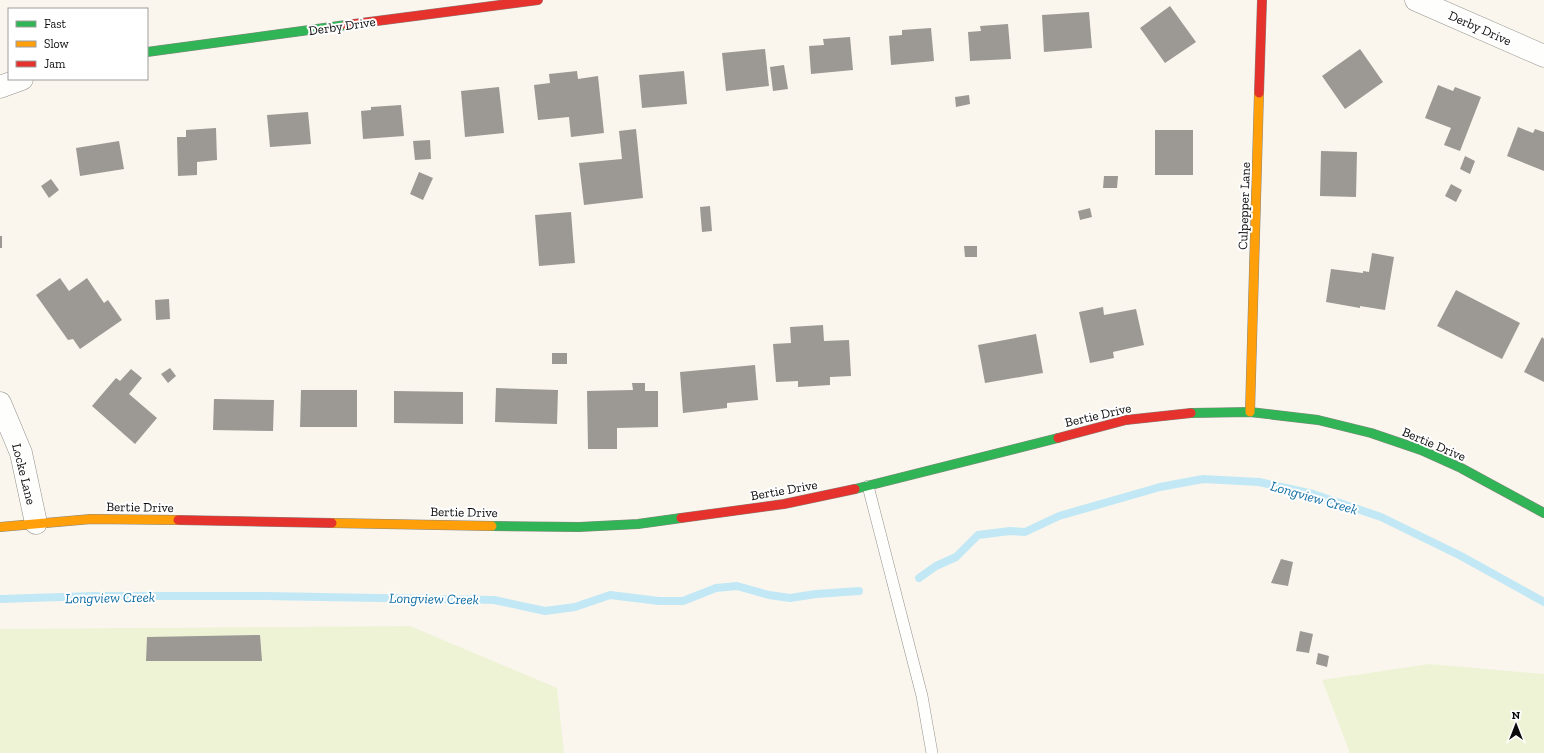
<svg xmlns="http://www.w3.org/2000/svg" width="1544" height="753" viewBox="0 0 1544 753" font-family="'Zilla Slab',serif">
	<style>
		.pitch { fill: #eef3d6 }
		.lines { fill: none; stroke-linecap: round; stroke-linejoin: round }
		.stream { stroke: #c2e8f5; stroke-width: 8 }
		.building { fill: #9c9894 }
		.lane-casing { stroke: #93918d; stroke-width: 12 }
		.street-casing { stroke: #93918d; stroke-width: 23 }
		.fast-casing { stroke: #898783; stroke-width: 10 }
		.slow-casing { stroke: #898783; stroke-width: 10 }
		.jam-casing { stroke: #898783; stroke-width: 10 }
		.lane { stroke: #fefefc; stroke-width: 11 }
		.street { stroke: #fefefc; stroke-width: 22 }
		.fast { stroke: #30b455; stroke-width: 9 }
		.slow { stroke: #ff9f0a; stroke-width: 9 }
		.jam { stroke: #e5322d; stroke-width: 9 }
		.labels { text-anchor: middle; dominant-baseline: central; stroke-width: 4; stroke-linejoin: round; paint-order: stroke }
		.street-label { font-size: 13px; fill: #0b0b0b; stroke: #fff }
		.water-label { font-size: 14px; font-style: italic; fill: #0e6ca2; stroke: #fff }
	</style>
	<rect width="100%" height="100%" fill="#faf6ed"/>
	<!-- pitch -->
	<path class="pitch" d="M410,626l147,62 7,65h-564v-124z
		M1429,664l115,10v79h-194l-28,-73z"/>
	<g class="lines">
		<!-- stream -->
		<path class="stream" d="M919,578l17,-12 20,-9 22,-22 32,-4 15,1 34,-16 101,-29 43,-8 56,3 54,12 68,23 80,39 83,46
			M0,599l93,-3h172l229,4 51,11 30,-4 35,-12 49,6h24l33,-13 21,-2 32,9 21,3 26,-4 43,-3"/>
	</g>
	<!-- building -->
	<path class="building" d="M1170,6l26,36 -31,21 -25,-35z
		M1089,12l3,36 -48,4 -2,-37z
		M1008,24l3,35 -41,2 -2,-29 13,-1 -1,-5z
		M931,28l3,33 -43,4 -2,-29 13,-1v-5z
		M850,37l3,33 -42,4 -2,-28 15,-1 -1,-6z
		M765,49l4,37 -43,5 -4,-38z
		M1360,49l23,33 -38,27 -23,-33z
		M784,65l4,24 -15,2 -3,-24z
		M577,71l1,8 20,-3 6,57 -33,4 -2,-20 -31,3 -4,-35 16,-2 -1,-9z
		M684,71l3,33 -45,4 -3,-33z
		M1438,85l15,6 2,-4 26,10 -21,54 -16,-6 7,-17 -26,-10z
		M499,87l5,46 -39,4 -4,-46z
		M969,95l1,9 -14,3 -1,-10z
		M401,105l3,31 -41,3 -2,-28 10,-1v-3z
		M308,112l3,32 -41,3 -3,-32z
		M1518,127l15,6 2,-4 9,3v39l-37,-15z
		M216,128l1,32 -20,2v13l-19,1 -1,-39h9v-7z
		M636,129l7,69 -59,7 -5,-42 43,-4 -3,-28z
		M1155,130h38v45h-38z
		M430,140l1,19 -16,1 -2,-19z
		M119,141l5,28 -44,7 -4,-28z
		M1321,151l36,1 -1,45 -36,-1z
		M1465,156l10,5 -5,13 -10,-5z
		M419,172l14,6 -10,22 -13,-6z
		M1104,176h14l-1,12h-14z
		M51,179l8,11 -10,8 -8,-12z
		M1451,184l11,6 -6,12 -11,-6z
		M710,206l2,25 -10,1 -2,-25z
		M1090,208l2,9 -12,3 -2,-9z
		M571,212l4,51 -36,3 -4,-51z
		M0,236h2v12h-2z
		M964,246h13v11h-12z
		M1372,253l22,4 -9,53 -25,-4v2l-34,-6 5,-33 32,4v-2l6,1z
		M60,278l9,13 18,-13 17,25 4,-3 14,20 -42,29 -7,-10 -5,1 -32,-45z
		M1456,290l64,33 -18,36 -65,-33z
		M169,299l1,20 -14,1 -1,-20z
		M1103,307l1,8 32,-6 8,36 -31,7 1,6 -24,5 -11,-51z
		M823,325l1,16 25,-1 2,36 -21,1v8l-32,2v-6l-22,1 -3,-38 18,-1 -1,-16z
		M1036,334l7,39 -58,10 -7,-38z
		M1542,337l2,2v43l-20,-10z
		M552,353h15v11h-15z
		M755,365l3,35 -31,3v5l-44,5 -3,-41z
		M170,368l6,8 -8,7 -7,-9z
		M131,369l11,9 -13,16 28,24 -22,26 -43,-38 24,-28 4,3z
		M632,383h13v8h13v36l-41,1v21h-29l-1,-58 46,-1z
		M496,388l62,2 -1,34 -62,-2z
		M301,390h56v37h-57z
		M394,391l69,1v32l-69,-1z
		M214,399l60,1 -1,31 -60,-1z
		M1281,559l12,3 -5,24 -17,-3z
		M1300,631l13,3 -4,19 -13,-2z
		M260,635l2,26h-116l1,-24z
		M1318,653l11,3 -2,11 -11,-3z"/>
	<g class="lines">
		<!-- lane casing -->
		<g class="lane-casing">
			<path id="lane" d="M868,486l54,210 10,57"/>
		</g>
		<!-- street casing -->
		<g class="street-casing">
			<path id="street" d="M1416,0l128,56
				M0,87l22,-8
				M0,403l21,50 15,70"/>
		</g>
		<!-- fast casing -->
		<g class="fast-casing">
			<path id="fast" d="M147,52l199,-27
				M1191,413l59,-1 68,8 53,13 50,17 40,18 83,45
				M855,489l203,-51
				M492,526l87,1 59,-3 43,-6"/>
		</g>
		<!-- slow casing -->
		<g class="slow-casing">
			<path id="slow" d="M1250,412l9,-319
				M332,523l160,3
				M0,527l91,-8 87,1"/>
		</g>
		<!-- jam casing -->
		<g class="jam-casing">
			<path id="jam" d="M346,25l192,-25
				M1259,93l3,-93
				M1058,438l68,-18 65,-7
				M681,518l103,-14 71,-15
				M178,520l154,3"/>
		</g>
		<!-- lane -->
		<use href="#lane" class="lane"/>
		<!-- street -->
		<use href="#street" class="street"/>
		<!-- fast -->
		<use href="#fast" class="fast"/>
		<!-- slow -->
		<use href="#slow" class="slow"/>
		<!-- jam -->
		<use href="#jam" class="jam"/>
	</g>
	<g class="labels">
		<!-- street labels -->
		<g class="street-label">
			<text transform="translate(342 26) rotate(-8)">Derby Drive</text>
			<text transform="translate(1480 28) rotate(24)">Derby Drive</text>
			<text transform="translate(1244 206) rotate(-88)">Culpepper Lane</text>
			<text transform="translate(1098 415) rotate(-13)">Bertie Drive</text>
			<text transform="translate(1434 444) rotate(23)">Bertie Drive</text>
			<text transform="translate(24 474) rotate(76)">Locke Lane</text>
			<text transform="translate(784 490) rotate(-10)">Bertie Drive</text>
			<text transform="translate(140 507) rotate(1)">Bertie Drive</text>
			<text transform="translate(464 512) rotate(1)">Bertie Drive</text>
		</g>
		<!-- water labels -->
		<g class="water-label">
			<text transform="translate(1314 498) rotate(16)">Longview Creek</text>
			<text transform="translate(110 598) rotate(-1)">Longview Creek</text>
			<text transform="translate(434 599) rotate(1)">Longview Creek</text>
		</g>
	</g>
	<!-- legend -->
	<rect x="8" y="8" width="140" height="72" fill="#ffffff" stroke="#9d9d9d"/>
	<rect x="16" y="21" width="20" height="6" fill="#30b455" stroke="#9d9d9d"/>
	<text x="44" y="28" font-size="12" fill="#0b0b0b">Fast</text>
	<rect x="16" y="41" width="20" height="6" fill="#ff9f0a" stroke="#9d9d9d"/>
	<text x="44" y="48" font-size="12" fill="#0b0b0b">Slow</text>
	<rect x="16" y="61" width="20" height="6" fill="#e5322d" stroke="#9d9d9d"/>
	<text x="44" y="68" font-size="12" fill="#0b0b0b">Jam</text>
	<!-- north arrow -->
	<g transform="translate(1516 725)" stroke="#ffffff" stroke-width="3" paint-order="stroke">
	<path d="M0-3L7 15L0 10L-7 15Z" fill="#0b0b0b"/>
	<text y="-6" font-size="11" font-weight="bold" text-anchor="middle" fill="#0b0b0b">N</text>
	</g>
</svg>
